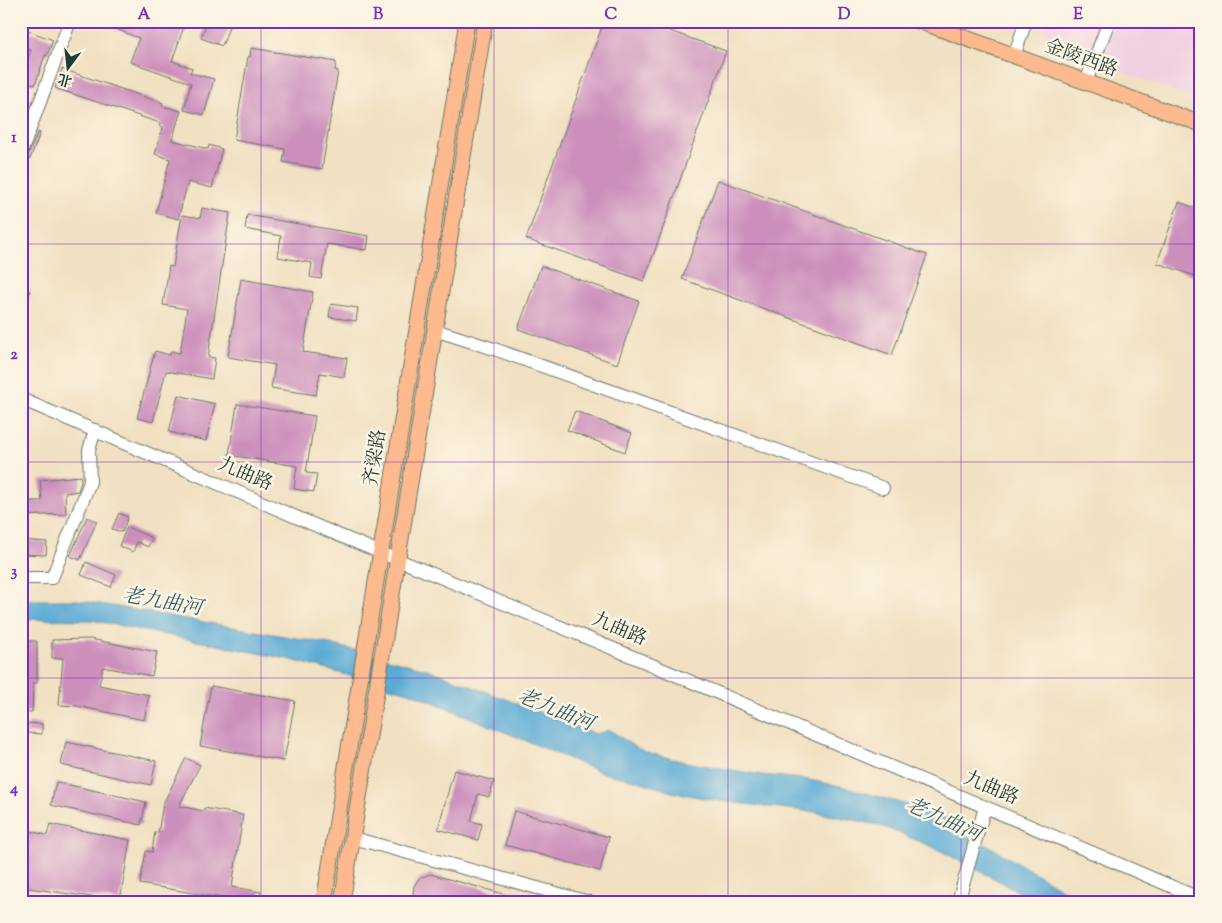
<svg xmlns="http://www.w3.org/2000/svg" width="1222" height="923" viewBox="0 0 1222 923" font-family="'Sorts Mill Goudy','Noto Serif SC',serif">
	<style>
		.built { fill: #f1d0e2 }
		.water { fill: #5babd5; stroke: #3d7484 }
		.building { fill: #cc8fbc }
		.lines { fill: none; stroke-linecap: round; stroke-linejoin: round }
		.minor-casing { stroke: #687665; stroke-width: 14 }
		.major-casing { stroke: #687665; stroke-width: 17 }
		.minor { stroke: #fff; stroke-width: 12 }
		.major { stroke: #fcba8e; stroke-width: 15 }
		.grid { fill: none; stroke: #7b2cbf; stroke-width: 1; stroke-opacity: 0.55 }
		.labels { text-anchor: middle; dominant-baseline: central; stroke-width: 5; stroke-linejoin: round; paint-order: stroke }
		.street-label { font-size: 19px; fill: #1f3d34; stroke: #fcf5e5 }
		.water-label { font-size: 20px; font-style: italic; fill: #315e64; stroke: #fcf5e5 }
		.neatline { fill: none; stroke: #7b2cbf; stroke-width: 2 }
		.grid-label { font-size: 16px; text-anchor: middle; font-weight: bold; fill: #7b2cbf }
	</style>
	<rect width="100%" height="100%" fill="#fcf5e5"/>
	<filter id="ink" filterUnits="userSpaceOnUse"><feTurbulence type="fractalNoise" baseFrequency=".02" numOctaves="2"/><feDisplacementMap in="SourceGraphic" scale="10" xChannelSelector="R" yChannelSelector="G"/><feConvolveMatrix kernelMatrix="1 2 1 2 8 2 1 2 1" color-interpolation-filters="sRGB"/></filter>
	<filter id="wash" filterUnits="userSpaceOnUse"><feTurbulence type="fractalNoise" baseFrequency=".0096" numOctaves="4" result="noise"/><feDisplacementMap in="SourceGraphic" scale="20" xChannelSelector="R" yChannelSelector="G"/><feGaussianBlur stdDeviation="1.12" result="paint"/><feColorMatrix in="noise" values="0 0 0 0 0 0 0 0 0 0 0 0 0 0 0 0 0 1.4 0 .05"/><feComposite in="paint" operator="in"/></filter>
	<g filter="url(#wash)">
		<rect width="100%" height="100%" fill="#f1e0c1"/>
		<!-- built -->
		<path class="built" d="M1044,21h157v80l-146,-54 -10,-14z"/>
		<!-- water -->
		<path class="water" d="M21,600h56l253,44 100,26 166,64 14,-4 22,15 13,7 40,10 77,13 41,4 38,7 91,26 23,12 8,10 26,12 95,56h-49l-26,-16 -76,-39 -54,-22 -65,-13 -95,-11 -47,-9 -37,-12 -32,-7 -194,-81 -121,-33 -197,-39 -70,-1z"/>
		<g id="blocks">
			<!-- building -->
			<path class="building" d="M95,21h91l-14,40 20,7 -2,5 24,6 -10,36 -20,-5 7,-27 -61,-21 9,-24z
				M207,21h14l9,3 -8,22 -21,-8z
				M604,21h38l84,30 -82,230 -118,-42z
				M21,28l32,12 -6,16 -2,-1 -10,30 -14,-5 10,-30 -10,-4z
				M251,48l85,14 -1,8 3,1 -16,98 -39,-7 2,-13 -51,-9 14,-83h2z
				M62,69l101,34 -1,3 19,5 -9,29 36,9 1,-4 13,4 -10,39 -24,-6 -10,37 -22,-6 14,-54 -15,-5 8,-27 -4,-1 1,-3 -105,-35z
				M21,98l9,3 -8,22h-1z
				M38,132l2,1 -10,26 -3,-1z
				M718,180l209,75 -35,100 -210,-76z
				M1179,202l22,8v68l-44,-15z
				M202,208l28,5 -22,144 7,1 -3,21 -46,-8 -13,51 -16,-4 18,-67 15,4 1,-4 9,2 7,-44 -24,-4 6,-39 4,1 9,-52 18,3z
				M247,215l122,21 -2,14 -40,-6 -6,35 -11,-2 2,-14 -34,-6 3,-21 -36,-7z
				M541,266l98,35 -22,63 -99,-35z
				M241,279l72,13 -10,60 44,6 -3,19 -24,-4 -4,22 -45,-7 4,-23 -47,-8z
				M21,289l9,2 -6,24h-3z
				M331,304l27,4 -2,13 -27,-4z
				M178,395l37,9 -9,37 -37,-9z
				M237,404l78,12 -9,57 11,1 -3,18 -20,-3 3,-23 -68,-11z
				M575,411l57,22 -7,19 -58,-22z
				M81,476v6l-3,9 -13,2 1,21 -45,2v-15h21l-2,-21z
				M119,513l9,4 -6,15 -10,-3z
				M87,517l10,4 -17,39 -10,-4z
				M127,527l25,11 -4,9 -11,-5 -4,10 -14,-6z
				M21,540l26,2 -1,13 -25,-1z
				M86,562l30,13 -5,12 -30,-12z
				M90,639l67,13 -5,24 -49,-9 -4,18 50,10 -5,25 -67,-14 -18,-1 4,-47h-11v-18z
				M21,641h16v42h-4l-1,29h-11z
				M211,686l84,15 -11,60 -84,-15z
				M28,723l14,1v10l-15,-1z
				M66,742l90,19 -5,24 -90,-20z
				M186,758l14,7 -21,41 25,5v-3l39,7 -11,72 29,5 -2,10h-13l-106,-18 6,-33 6,1 3,-20 3,1 5,-29z
				M454,770l40,11 -5,16 -11,-3 -7,27 11,3 -4,16 -40,-11z
				M56,782l90,20 -5,23 -90,-20z
				M514,811l95,26 -9,34 -95,-26z
				M50,824l80,16 -10,61 -99,-14 4,-38 -4,-1v-19l26,6z
				M430,874l92,25v3h-110l2,-16 3,-5 3,-3z"/>
		</g>
	</g>
	<g filter="url(#ink)">
		<use href="#blocks" fill-opacity="0" stroke="#687665" stroke-width="1"/>
		<g class="lines">
			<!-- minor casing -->
			<g class="minor-casing">
				<path id="minor" d="M1014,56l12,-35
					M1086,82l23,-61
					M21,153l49,-132
					M435,330l62,20 386,138
					M21,399l310,133 307,127 563,240
					M21,578h31l38,-96 -1,-32 6,-20
					M353,838l236,64
					M958,902l27,-95"/>
			</g>
			<!-- major casing -->
			<g class="major-casing">
				<path id="major" d="M919,21l282,103
					M324,902l143,-881
					M342,902l143,-881"/>
			</g>
			<!-- minor -->
			<use href="#minor" class="minor"/>
			<!-- major -->
			<use href="#major" class="major"/>
		</g>
	</g>
	<!-- grid -->
	<path class="grid" d="M261,21v881M494,21v881M728,21v881M961,21v881M21,244h1180M21,462h1180M21,678h1180"/>
	<g class="labels">
		<!-- street labels -->
		<g class="street-label">
			<text transform="translate(1081 59) rotate(20)">金陵西路</text>
			<text transform="translate(376 458) rotate(-81)">齐梁路</text>
			<text transform="translate(245 475) rotate(23)">九曲路</text>
			<text transform="translate(619 630) rotate(23)">九曲路</text>
			<text transform="translate(991 789) rotate(23)">九曲路</text>
		</g>
		<!-- water labels -->
		<g class="water-label">
			<text transform="translate(162 603) rotate(10)">老九曲河</text>
			<text transform="translate(555 711) rotate(22)">老九曲河</text>
			<text transform="translate(943 821) rotate(24)">老九曲河</text>
		</g>
	</g>
	<!-- margin -->
	<rect width="1222" height="923" fill="none" stroke="#fcf5e5" stroke-width="55"/>
	<!-- north arrow -->
	<g transform="translate(68 68) rotate(195)" stroke="#fcf5e5" stroke-width="4" paint-order="stroke">
	<path d="M0-4L9 19L0 12L-9 19Z" fill="#1f3d34"/>
	<text y="-8" font-size="14" font-weight="bold" text-anchor="middle" fill="#1f3d34">北</text>
	</g>
	<rect x="28" y="28" width="1166" height="868" class="neatline"/>
	<g class="grid-label">
		<text x="144" y="19">A</text>
		<text x="378" y="19">B</text>
		<text x="611" y="19">C</text>
		<text x="844" y="19">D</text>
		<text x="1078" y="19">E</text>
		<text x="14" y="142">1</text>
		<text x="14" y="359">2</text>
		<text x="14" y="576">3</text>
		<text x="14" y="793">4</text>
	</g>
</svg>
